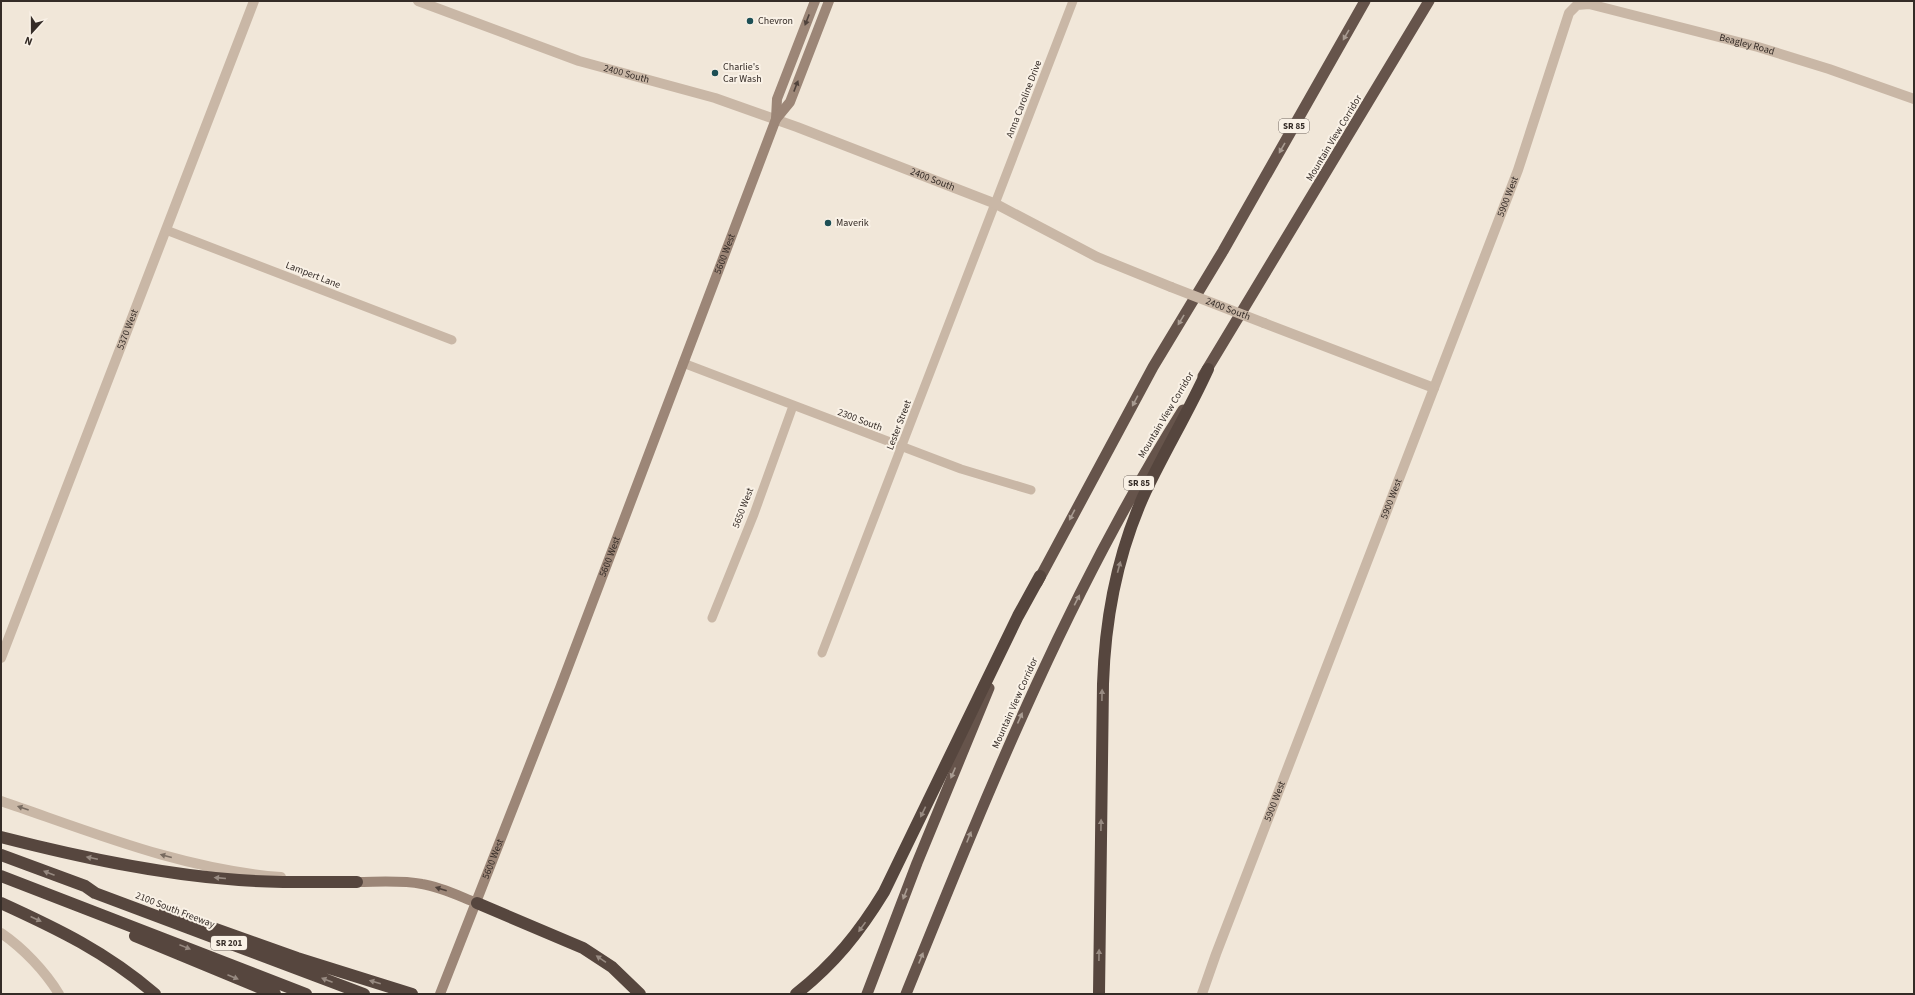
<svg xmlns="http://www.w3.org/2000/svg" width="1915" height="995" viewBox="0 0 1915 995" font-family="'Source Sans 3',sans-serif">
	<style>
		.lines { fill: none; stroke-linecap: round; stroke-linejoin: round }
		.minor { stroke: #c9b7a6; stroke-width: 9 }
		.tertiary { stroke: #c9b7a6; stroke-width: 10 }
		.secondary { stroke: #9c8677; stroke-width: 10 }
		.trunk { stroke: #66544b; stroke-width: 11 }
		.motorway { stroke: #56463e; stroke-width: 12 }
		.tertiary-bridge { stroke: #c9b7a6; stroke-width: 10 }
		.oneway { fill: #4f423b }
		.oneway2 { fill: #a89b91 }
		.oneway3 { fill: #978a81 }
		.oneway4 { fill: #786b60 }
		.poi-dot { fill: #1d4f55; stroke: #f9f1e6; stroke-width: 1.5 }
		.labels { text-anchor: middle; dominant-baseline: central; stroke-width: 4; stroke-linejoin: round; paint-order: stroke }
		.shield { fill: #f9f1e6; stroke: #706760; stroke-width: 1 }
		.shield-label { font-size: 9px; font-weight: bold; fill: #352c27 }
		.poi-label { font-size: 10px; fill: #352c27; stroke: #f9f1e6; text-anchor: start }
		.street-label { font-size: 10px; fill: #352c27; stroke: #f9f1e6 }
	</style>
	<rect width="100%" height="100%" fill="#f1e7d9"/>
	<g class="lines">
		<!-- minor -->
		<path class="minor" d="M166,230l286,110
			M683,363l278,106 70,21
			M712,618l42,-104 39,-108
			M822,653l251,-652"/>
		<!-- tertiary -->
		<g class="tertiary">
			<path id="s1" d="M418,1l161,60 136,37 82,29 199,77 101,53 74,30"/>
			<path d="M1264,323l170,65"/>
			<path id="s2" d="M1,658l253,-657"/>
			<path d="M1,801c91,31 183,69 280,76"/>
			<path d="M1,933c22,15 44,38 58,61"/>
			<path id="s3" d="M1202,994l14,-40 302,-784 51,-157 8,-8 12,-1 169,43 71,22 85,30"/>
		</g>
		<!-- secondary -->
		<g class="secondary">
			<path d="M776,119l1,-20 38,-98"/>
			<path d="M357,882c21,0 44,-2 65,2 19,3 37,12 55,19"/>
			<path id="s4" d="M440,994l120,-306 216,-569 14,-17 39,-101"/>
		</g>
		<!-- trunk -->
		<path class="trunk" d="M1203,376l226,-375
			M1037,583l116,-216 70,-116 142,-250
			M867,994l50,-131 72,-175
			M906,994c81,-200 161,-401 277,-584"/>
		<!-- motorway -->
		<path class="motorway" d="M1,837c78,20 157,37 238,43 39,3 79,2 118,2
			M1,855l84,31 10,7 269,101
			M1,876l305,118
			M1,903c57,26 105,49 154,91
			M477,903l106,45 29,19 28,27
			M165,911l132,47 115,36
			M135,936l140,58
			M796,994c38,-30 63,-61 88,-102l134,-276 22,-40
			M1099,994l4,-310c2,-64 14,-128 40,-187 20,-43 45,-84 65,-128"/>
		<!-- tertiary-bridge -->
		<path class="tertiary-bridge" id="s5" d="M1171,287l93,36"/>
	</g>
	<!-- one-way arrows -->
	<defs><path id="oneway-solid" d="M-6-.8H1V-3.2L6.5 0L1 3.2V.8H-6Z"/></defs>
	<g class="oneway">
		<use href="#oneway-solid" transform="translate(807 20) rotate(111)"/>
		<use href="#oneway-solid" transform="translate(796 86) rotate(-69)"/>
		<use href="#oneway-solid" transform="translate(441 889) rotate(-162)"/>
	</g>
	<g class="oneway2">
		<use href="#oneway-solid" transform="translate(1346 35) rotate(120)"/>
		<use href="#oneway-solid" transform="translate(1282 148) rotate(120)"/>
		<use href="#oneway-solid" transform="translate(1181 320) rotate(121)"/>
		<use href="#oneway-solid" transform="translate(1135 401) rotate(118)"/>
		<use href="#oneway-solid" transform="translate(1072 515) rotate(118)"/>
		<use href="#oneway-solid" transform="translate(1077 600) rotate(-63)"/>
		<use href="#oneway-solid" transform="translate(1020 718) rotate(-66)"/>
		<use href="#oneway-solid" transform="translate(953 773) rotate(113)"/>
		<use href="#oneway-solid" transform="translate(969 837) rotate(-68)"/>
		<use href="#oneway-solid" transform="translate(905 894) rotate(111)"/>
		<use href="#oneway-solid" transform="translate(921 958) rotate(-68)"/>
	</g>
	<g class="oneway3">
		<use href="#oneway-solid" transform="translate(1119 567) rotate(-75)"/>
		<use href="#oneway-solid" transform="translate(1102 695) rotate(-89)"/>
		<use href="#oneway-solid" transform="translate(923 812) rotate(116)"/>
		<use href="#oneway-solid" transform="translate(1101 825) rotate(-89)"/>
		<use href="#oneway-solid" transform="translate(92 858) rotate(-168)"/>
		<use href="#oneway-solid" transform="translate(49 873) rotate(-159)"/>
		<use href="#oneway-solid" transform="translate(220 878) rotate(-175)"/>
		<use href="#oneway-solid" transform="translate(36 919) rotate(25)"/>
		<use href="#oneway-solid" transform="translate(862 927) rotate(126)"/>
		<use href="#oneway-solid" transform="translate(185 947) rotate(22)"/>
		<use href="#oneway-solid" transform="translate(1099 955) rotate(-89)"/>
		<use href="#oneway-solid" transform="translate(601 959) rotate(-146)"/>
		<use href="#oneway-solid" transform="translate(233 977) rotate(23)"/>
		<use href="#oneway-solid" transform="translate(327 980) rotate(-159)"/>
		<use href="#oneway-solid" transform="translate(375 982) rotate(-164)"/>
	</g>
	<g class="oneway4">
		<use href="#oneway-solid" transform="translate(23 808) rotate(-161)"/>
		<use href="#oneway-solid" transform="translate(166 856) rotate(-165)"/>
	</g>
	<!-- markers -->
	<g class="poi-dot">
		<circle cx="750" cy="21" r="4"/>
		<circle cx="715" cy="73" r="4"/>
		<circle cx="828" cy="223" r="4"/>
	</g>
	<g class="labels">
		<!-- shield labels -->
		<g class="shield">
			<rect x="1279" y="119" width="30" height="14" rx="3"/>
			<rect x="1124" y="476" width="30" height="14" rx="3"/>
			<rect x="211" y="936" width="36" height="14" rx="3"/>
		</g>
		<g class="shield-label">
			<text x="1294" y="126">SR 85</text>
			<text x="1139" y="483">SR 85</text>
			<text x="229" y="943">SR 201</text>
		</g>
		<!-- poi labels -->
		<g class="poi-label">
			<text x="758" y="21">Chevron</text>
			<text x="723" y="67">Charlie's<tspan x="723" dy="12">Car Wash</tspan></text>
			<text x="836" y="223">Maverik</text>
		</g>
		<!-- street labels -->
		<g class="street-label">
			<text stroke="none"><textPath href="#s3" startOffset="1234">Beagley Road</textPath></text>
			<text stroke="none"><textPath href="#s1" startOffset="221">2400 South</textPath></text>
			<text transform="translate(1024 99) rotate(-69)">Anna Caroline Drive</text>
			<text transform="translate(1334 138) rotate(-59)">Mountain View Corridor</text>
			<text stroke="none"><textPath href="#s1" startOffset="545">2400 South</textPath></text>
			<text stroke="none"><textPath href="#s3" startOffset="854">5900 West</textPath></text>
			<text stroke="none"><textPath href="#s4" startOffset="793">5600 West</textPath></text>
			<text transform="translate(313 275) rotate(21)">Lampert Lane</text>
			<text stroke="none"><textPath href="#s5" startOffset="61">2400 South</textPath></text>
			<text stroke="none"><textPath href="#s2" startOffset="352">5370 West</textPath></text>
			<text transform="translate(1166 415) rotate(-59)">Mountain View Corridor</text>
			<text transform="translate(860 420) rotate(21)">2300 South</text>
			<text transform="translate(899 425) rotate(-69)">Lester Street</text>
			<text stroke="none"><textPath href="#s3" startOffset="530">5900 West</textPath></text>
			<text transform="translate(743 508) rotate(-69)">5650 West</text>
			<text stroke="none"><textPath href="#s4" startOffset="469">5600 West</textPath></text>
			<text transform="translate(1015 703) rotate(-66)">Mountain View Corridor</text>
			<text stroke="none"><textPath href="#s3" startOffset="206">5900 West</textPath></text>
			<text stroke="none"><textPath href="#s4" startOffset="145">5600 West</textPath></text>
			<text transform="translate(175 910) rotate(21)">2100 South Freeway</text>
		</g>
	</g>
	<!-- border -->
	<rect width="1915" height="995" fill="none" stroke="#352c27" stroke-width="4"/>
	<!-- north arrow -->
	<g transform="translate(32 32) rotate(201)" stroke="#f9f1e6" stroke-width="3" paint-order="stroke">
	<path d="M0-3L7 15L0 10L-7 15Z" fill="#352c27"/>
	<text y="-6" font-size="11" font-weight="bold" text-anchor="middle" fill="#352c27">N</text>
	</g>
</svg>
